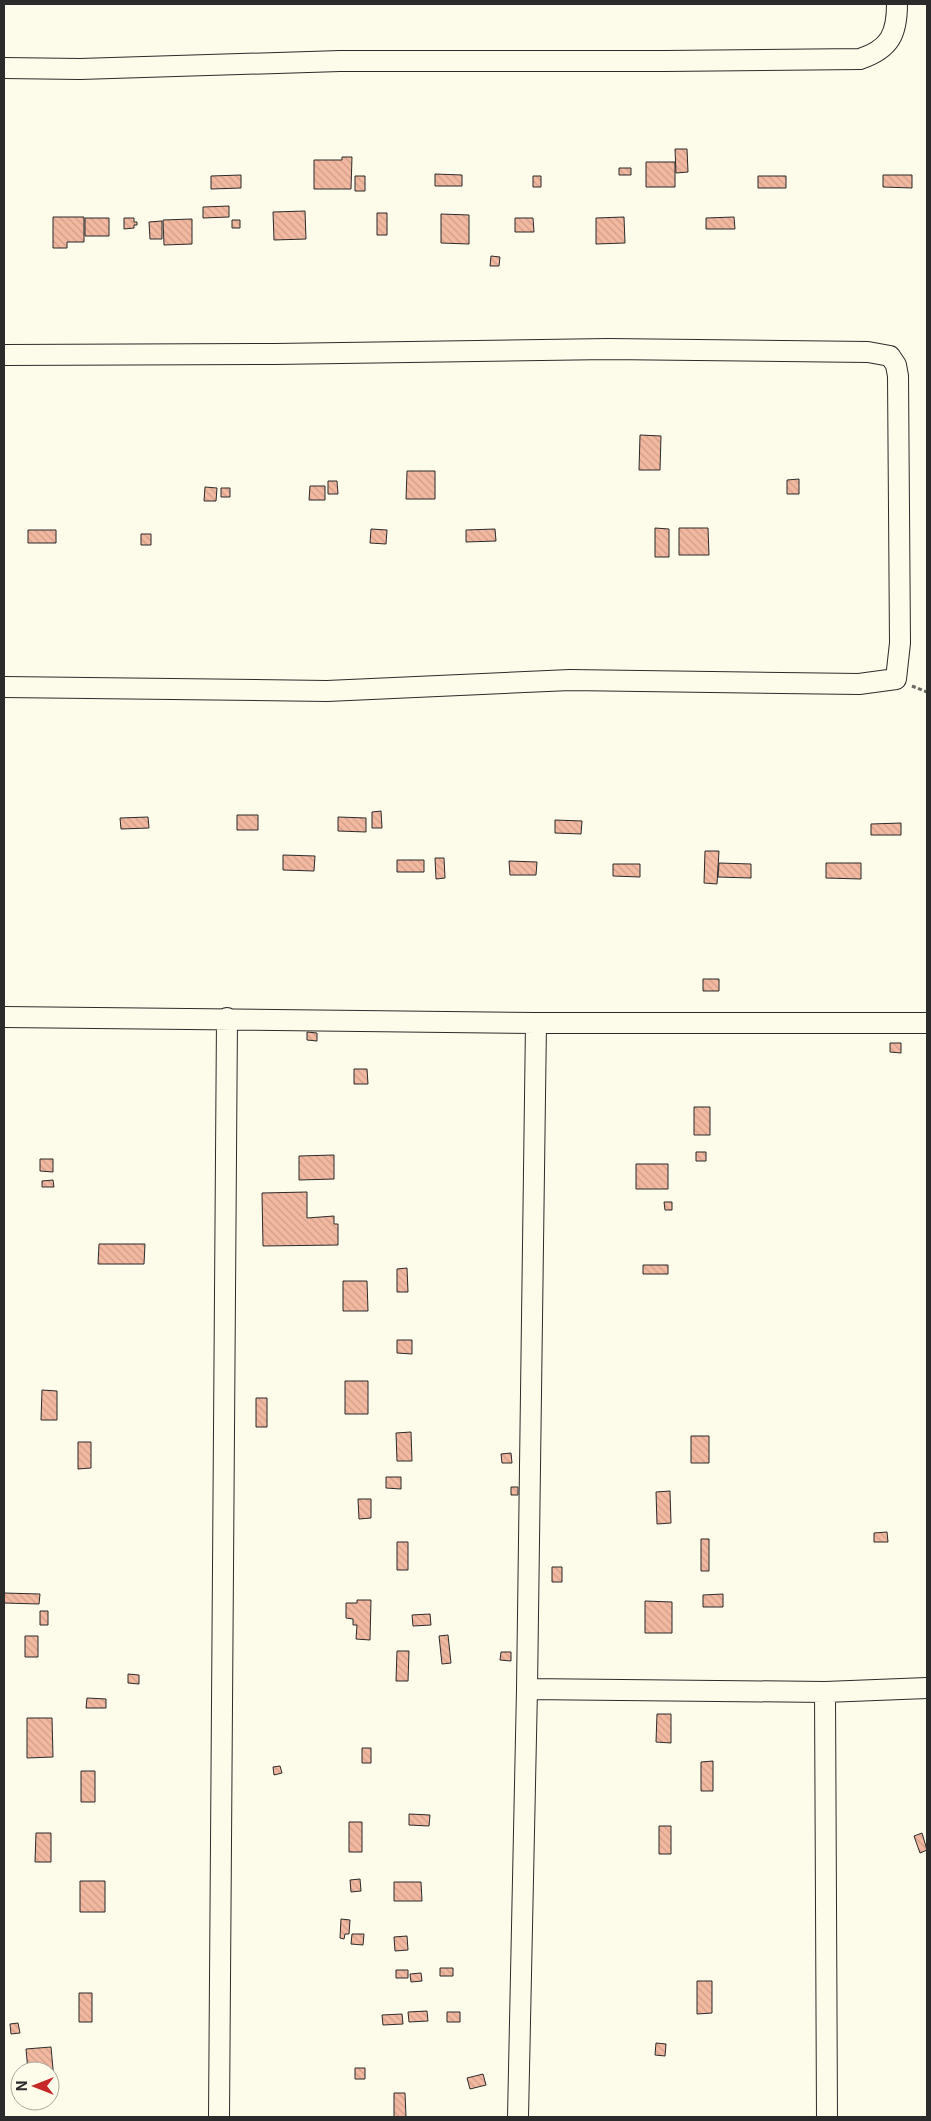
<svg xmlns="http://www.w3.org/2000/svg" width="931" height="2121" viewBox="0 0 931 2121" font-family="Inter,sans-serif">
	<style>
		.building { fill: url(#building-back-hatch); stroke: #2b2b2b }
		.lines { fill: none; stroke-linecap: round; stroke-linejoin: round }
		.minor-casing { stroke: #2b2b2b; stroke-width: 22 }
		.path { stroke: #6a6964; stroke-width: 3; stroke-dasharray: 4 2.5; stroke-linecap: butt }
		.minor { stroke: #fdfbea; stroke-width: 20 }
	</style>
	<defs>
		<pattern id="building-back-hatch" width="6" height="6" patternUnits="userSpaceOnUse" patternTransform="scale(1.25)"><rect width="6" height="6" fill="#f2b8a0"/><path d="M-1 5l2 2M0 0l6 6M5-1l2 2" fill="none" stroke="#d09e8a"/></pattern>
	</defs>
	<rect width="100%" height="100%" fill="#fdfbea"/>
	<!-- building -->
	<path class="building" d="M675,149h12l1,23 -12,1z
		M342,157h10l-1,32h-37v-29h28z
		M646,162h29v25h-29z
		M619,168h12v7h-12z
		M435,174l27,1v11h-27z
		M241,175v13l-30,1v-13z
		M883,175h29v13l-29,-1z
		M355,176h10v15h-10z
		M533,176h8v11h-8z
		M758,176h28v12h-28z
		M229,206v11l-26,1v-11z
		M305,211l1,28 -32,1 -1,-28z
		M377,213h10v22h-10z
		M441,214l28,1v29l-28,-1z
		M53,217h31v25h-17v6h-14z
		M624,217l1,26 -29,1v-26z
		M734,217l1,12h-29v-11z
		M85,218h24v18h-24z
		M124,218h10v4h3v3h-3v3l-10,1z
		M515,218h18l1,14h-19z
		M192,219v25l-28,1 -1,-25z
		M232,220h8v8h-8z
		M162,221v18h-12l-1,-17z
		M491,256l9,1 -1,9h-9z
		M640,435l21,1 -1,34h-21z
		M407,471h28v28h-29z
		M799,479v15h-12v-14z
		M328,481h9l1,13h-10z
		M310,486h15v14h-16z
		M205,487l12,1 -1,13h-12z
		M221,488h9v9h-9z
		M655,528l14,1v28h-14z
		M679,528h29l1,27h-30z
		M371,529l16,1 -1,14 -16,-1z
		M495,529l1,12 -30,1v-12z
		M28,530h28v13h-28z
		M141,534h10v11h-10z
		M381,811l1,17h-10v-16z
		M237,815h21v15h-21z
		M148,817l1,11 -28,1 -1,-11z
		M338,817l28,1v14l-28,-1z
		M555,820l27,1 -1,13 -26,-1z
		M901,823v12h-30v-11z
		M705,851h14l-2,33 -13,-1z
		M283,855l32,1 -1,15 -31,-1z
		M435,858h9l1,20 -9,1z
		M397,860h27v12h-27z
		M509,861l28,1 -1,13h-26z
		M719,863l32,1v14l-33,-1z
		M826,863h35v16l-35,-1z
		M613,864h27v13l-27,-1z
		M703,979h16v12h-16z
		M307,1032l10,1v8l-10,-1z
		M890,1043h11v10l-11,-1z
		M354,1069h13l1,15h-14z
		M694,1107h16v28h-16z
		M696,1152h10v9h-10z
		M334,1155v24l-35,1v-24z
		M40,1159h13v13l-13,-1z
		M636,1164h32v25h-32z
		M53,1180l1,7h-12v-6z
		M307,1192v26l27,-2v8h4v21l-75,1 -1,-53z
		M664,1202h8v8h-7z
		M99,1244h46l-1,20h-46z
		M643,1265h25v9h-25z
		M407,1268l1,24h-11v-23z
		M343,1281h24l1,30h-25z
		M397,1340h15v14l-15,-1z
		M345,1381h23v33h-23z
		M42,1390l15,1v29h-16z
		M256,1398h11v29h-11z
		M411,1432l1,29h-15l-1,-28z
		M691,1436h18v27h-18z
		M78,1442h13v26l-13,1z
		M511,1453l1,10h-10l-1,-9z
		M386,1477h15v12l-15,-1z
		M511,1487h7v8h-7z
		M670,1491l1,32 -14,1 -1,-32z
		M358,1499h13v19l-12,1z
		M887,1532l1,10h-14v-9z
		M701,1539h8v32h-8z
		M397,1542h11v28h-11z
		M552,1567h10v15h-10z
		M4,1593l36,1 -1,10 -35,-1z
		M723,1594v13h-20v-12z
		M357,1600h14l-1,40 -14,-1 1,-14h-4v-6l-7,-1v-15h11z
		M645,1601l27,1v31h-27z
		M40,1611h8v14h-8z
		M430,1614l1,11 -18,1 -1,-11z
		M448,1635l3,28 -9,1 -3,-28z
		M25,1636h13v21h-13z
		M397,1651h12l-1,30h-12z
		M501,1652h10v9l-11,-1z
		M128,1674l11,1v9l-11,-1z
		M87,1698l19,1v9h-20z
		M657,1714h14v29l-15,-1z
		M27,1718h25l1,39 -26,1z
		M362,1748h9v15h-9z
		M713,1761v30h-12v-29z
		M280,1766l2,7 -8,2 -1,-8z
		M81,1771h14v31h-14z
		M409,1814l21,1 -1,11 -20,-1z
		M349,1822h13v30h-13z
		M659,1826h12v28h-12z
		M36,1833h15v29h-16z
		M922,1833l5,17 -7,3 -6,-17z
		M360,1879l1,12 -10,1 -1,-12z
		M80,1881h25v31h-25z
		M394,1882h27l1,19h-28z
		M341,1919l9,1 -1,14h-4l-1,5 -4,-1z
		M352,1934h12l-1,11 -12,-1z
		M407,1936l1,14 -13,1 -1,-14z
		M440,1968h13v8h-13z
		M396,1970h12v8h-12z
		M421,1973l1,8 -11,1 -1,-8z
		M697,1981h15v32l-15,1z
		M79,1993h13v29h-13z
		M427,2011l1,10 -19,1 -1,-10z
		M447,2012h13v10h-13z
		M402,2014l1,10 -20,1 -1,-10z
		M18,2023l2,10 -9,1 -1,-10z
		M656,2043l10,1 -1,12 -10,-1z
		M51,2047l4,44 -5,1v-21h-22l-2,-22z
		M355,2068h10v11h-10z
		M483,2074l3,11 -16,4 -3,-11z
		M394,2093h11l1,24h-12z"/>
	<g class="lines">
		<!-- minor casing -->
		<g class="minor-casing">
			<path id="minor" d="M4,68l76,1 260,-8h325l195,-2c30,-10 37,-25 37,-55
				M4,355l271,-1 333,-5 260,3 22,4 6,9 2,11 2,267 -4,36 -37,5 -289,-4 -243,11 -323,-4
				M4,1017l532,6h391
				M527,1689l298,3 102,-4
				M825,1692l2,425
				M219,2117l8,-1099
				M518,2117l9,-428 9,-666"/>
		</g>
		<!-- path -->
		<path class="path" d="M912,686l15,6"/>
		<!-- minor -->
		<use href="#minor" class="minor"/>
	</g>
	<!-- border -->
	<rect width="931" height="2121" fill="none" stroke="#2b2b2b" stroke-width="10"/>
	<!-- north arrow -->
	<g transform="translate(35 2086) rotate(270)"><circle r="24" fill="#fdfbea" stroke="#a9a89e"/>
	<path d="M0-4L9 19L0 12L-9 19Z" fill="#c62828"/>
	<text y="-8" font-size="14" font-weight="bold" text-anchor="middle" fill="#2b2b2b">N</text>
	</g>
</svg>
